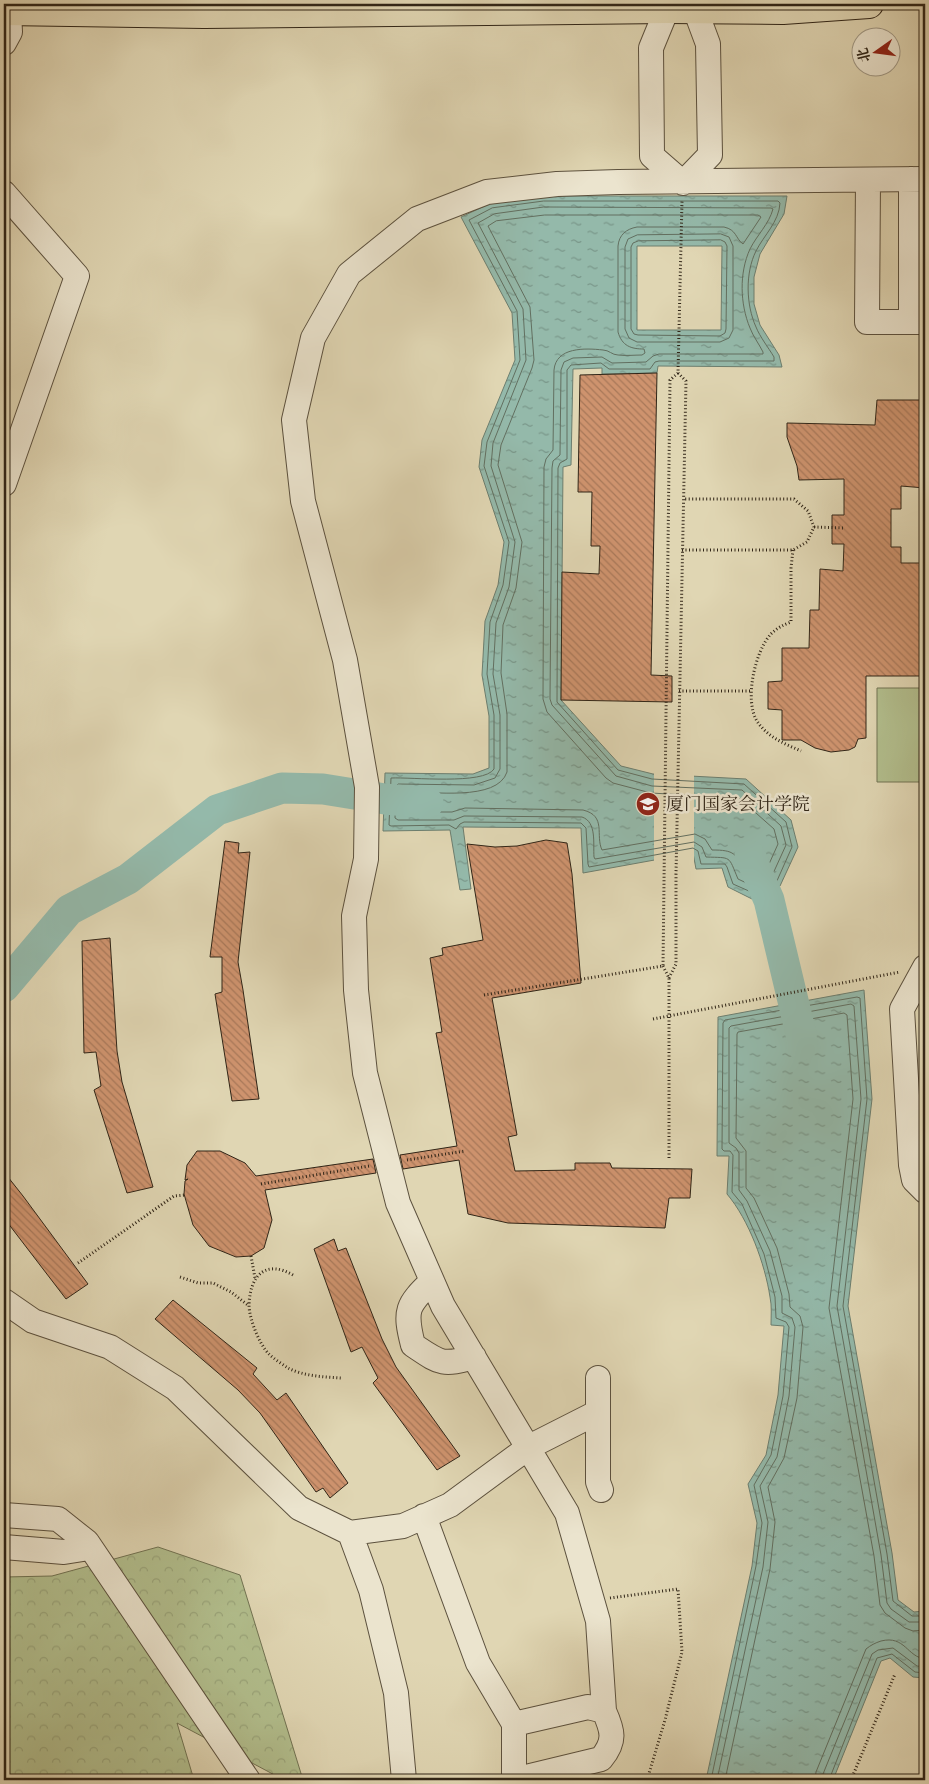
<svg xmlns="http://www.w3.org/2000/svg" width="929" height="1784" viewBox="0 0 929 1784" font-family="Alegreya,'Noto Serif SC',serif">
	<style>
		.green { fill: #b2be8d; stroke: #717252 }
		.forest { fill: url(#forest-crowns); stroke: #717252 }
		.water { fill: url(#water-ripples); stroke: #6c7e6f; fill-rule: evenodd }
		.pier { fill: #e0d6b3 }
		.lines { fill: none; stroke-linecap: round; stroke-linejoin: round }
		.shore { stroke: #626f60; stroke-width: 1 }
		.river { stroke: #94b9aa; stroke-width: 31 }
		.building { fill: url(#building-back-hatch); stroke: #302517 }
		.minor-casing { stroke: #5c513e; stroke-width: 26 }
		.major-casing { stroke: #302517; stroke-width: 30 }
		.path { stroke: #302517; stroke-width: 3; stroke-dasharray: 1 2.5; stroke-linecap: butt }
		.minor { stroke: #ebe4ce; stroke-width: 24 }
		.major { stroke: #e0d6b3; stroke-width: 28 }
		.labels { text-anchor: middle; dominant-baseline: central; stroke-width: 5; stroke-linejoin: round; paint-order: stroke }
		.poi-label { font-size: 18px; fill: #302517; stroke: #ebe4ce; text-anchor: start }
	</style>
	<defs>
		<pattern id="forest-crowns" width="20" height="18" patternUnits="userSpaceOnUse" patternTransform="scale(1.25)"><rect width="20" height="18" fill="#b2be8d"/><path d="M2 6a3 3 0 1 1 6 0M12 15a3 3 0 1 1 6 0" fill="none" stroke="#99a379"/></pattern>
		<pattern id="water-ripples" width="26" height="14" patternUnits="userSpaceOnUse" patternTransform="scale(1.25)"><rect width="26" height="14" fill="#94b9aa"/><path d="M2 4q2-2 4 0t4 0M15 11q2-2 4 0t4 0" fill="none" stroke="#799689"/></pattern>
		<pattern id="building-back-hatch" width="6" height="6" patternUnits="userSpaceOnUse" patternTransform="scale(1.25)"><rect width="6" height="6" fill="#ce936e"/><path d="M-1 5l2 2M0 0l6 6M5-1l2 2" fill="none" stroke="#a87859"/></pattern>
	</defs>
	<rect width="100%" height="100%" fill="#e0d6b3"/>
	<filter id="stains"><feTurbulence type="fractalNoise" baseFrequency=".004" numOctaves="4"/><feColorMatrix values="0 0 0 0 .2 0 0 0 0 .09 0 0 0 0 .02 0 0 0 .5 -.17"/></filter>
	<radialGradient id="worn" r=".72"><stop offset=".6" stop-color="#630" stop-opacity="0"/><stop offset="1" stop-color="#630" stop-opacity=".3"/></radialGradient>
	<!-- green -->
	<path class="green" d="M877,688h48v94h-48z
		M925,1094v87l-5,-14v-63z"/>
	<!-- forest -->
	<path class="forest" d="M158,1547l82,28 63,205h-19l-107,-57 17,57h-190v-203l48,-1z"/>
	<!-- water -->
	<path class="water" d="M543,196h244l-3,18 -24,40 -6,23v27l6,21 19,30 3,12 -124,-1 -1,7 -55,1v-6l-29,1 -2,96 -8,2 -2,233 60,66 32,8 93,5 45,41 7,27 -18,39 -22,16 -30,-15 -6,-19 -26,1 -3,-16 -110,20 -2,-45 -118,-1 8,62 -11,1 -10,-60 -67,1 2,-58 88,1 16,-6v-52l-7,-41 3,-54 13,-36 6,-43 -25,-75 3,-27 33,-80 -3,-47 -51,-96 30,-14zM637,246h85l-1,84h-84z
		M864,990l8,109 -24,207 44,247 6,47 16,12 11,-1v67l-12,-1 -23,-19 -9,3 -48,119h-127l46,-214 5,-43 -9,-39 18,-29 12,-60 6,-69 -13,-1c0,-9 1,-19 -1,-28 -5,-33 -21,-77 -43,-103l2,-38h-12l1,-139z"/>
	<!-- pier -->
	<path class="pier" d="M654,772l40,2v97l-3,-15 -37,6z"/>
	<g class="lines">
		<!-- shore -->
		<path class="shore" d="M544,201h234l2,2c-1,19 -16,32 -24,48 -11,22 -10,54 0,76 4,10 12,20 18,30v4h-115l-4,1 -5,7h-41l-8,-6 -30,2 -4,5v89l-7,4 -2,5 -1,234 61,68 34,9 92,5 42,38 6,25 -16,36 -18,12 -25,-11 -6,-17 -2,-3h-24l-3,-13 -5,-3 -104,19 -1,-3 -2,-36 -5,-5 -117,-1 -4,2 -4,5 -7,-4 -58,1 -2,-1 2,-47c20,-1 93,7 103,-9v-54l-7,-41 3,-52 13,-37 6,-43 -25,-76 3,-24 33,-82 -3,-49 -48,-91 23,-12z
			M544,207l227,1 2,1c-4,15 -16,26 -23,40 -11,24 -10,55 0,79 3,8 9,16 13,24v2h-104l-6,2 -7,6 -34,1 -10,-6 -29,1 -9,4 -3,8 -1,85 -7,6 -1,7 -2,231 2,6 64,71 36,10 90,4 39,36 5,19 -15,33 -14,10 -19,-9c-10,-24 -6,-21 -32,-22l-4,-10 -8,-5 -99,17 -1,-2c-1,-13 3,-35 -12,-40l-118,-1 -10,4h-56l-3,-2 1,-32 2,-2 76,1 21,-7 5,-9v-54l-7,-41 3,-51 13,-36 6,-45 -24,-76 2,-23 33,-83 -3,-51 -45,-86 16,-9z
			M545,215h213l3,2 -18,27c-8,-6 -6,-14 -19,-17h-87c-11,2 -18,8 -19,19v86c4,14 13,17 26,17l1,4 -3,2c-8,0 -16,1 -24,0 -6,0 -9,-5 -15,-5 -18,-2 -47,-3 -49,20l-1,80 -7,9 -2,8 -1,232 4,13 59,66 7,5 38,10 88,5 35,31 4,15 -13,29 -8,6 -13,-5c-7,-21 -10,-24 -32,-24l-7,-11 -10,-5 -93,16c-7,-15 5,-34 -19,-40l-118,-2 -13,4h-46l-3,-1 1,-17 1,-2c26,-1 92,10 102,-20v-58l-6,-41 2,-48 13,-37 6,-46 -24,-77 3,-20 31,-77 2,-8 -4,-53 -42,-81 8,-5z
			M721,234l8,3 4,9v84l-4,8 -9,4h-83l-8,-4 -4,-9v-82l3,-8 9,-4z
			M721,240l4,2 2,4 -1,83 -1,4 -5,3 -82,-1 -4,-1 -3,-5v-82l2,-4 5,-2z
			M711,1780l45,-214 6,-43 -8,-38 17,-30 12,-59 6,-69 -3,-5 -10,-4 -1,-21 -11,-43 -22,-50 -10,-12 1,-37 -3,-4h-6l-2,-2 1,-126 2,-3 132,-23 3,1 7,101 -24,207 44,248 6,47 19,15h13
			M717,1780l46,-213 5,-45 -8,-36 17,-29 12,-61 6,-69 -3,-9 -10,-5v-17l-12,-45 -23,-50 -8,-11v-37l-3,-5 -7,-5v-115l2,-2 120,-22 3,2 7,93 -24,207 44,249 6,48 4,6 18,13h16
			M725,1780l45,-211 5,-47 -7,-35 16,-29 13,-60 6,-71 -3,-11 -10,-9 -1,-13 -12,-46 -23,-50 -8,-10v-37l-10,-13 1,-104 1,-2 106,-19 3,2 6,84 -24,209 45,248 6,49 5,8 20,15 8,3 12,-1
			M815,1780l1,-8 50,-123c5,-4 9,-6 15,-8 24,-6 26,16 44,18
			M823,1780v-6l49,-120 6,-4 15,-2 24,18 8,1
			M829,1780l48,-122 15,-4 23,18 10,1"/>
		<!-- river -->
		<path class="river" d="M750,856l19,44 32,134 1,11
			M4,987l65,-77 59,-31 89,-69 65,-22 41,1 62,10 43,4"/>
	</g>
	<!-- building -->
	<path class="building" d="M657,373l-6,302 21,1v26l-111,-2 1,-128 37,2 1,-28h-9l1,-54h-14l2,-117z
		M877,400h48v88l-24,-2v23h-10v38h10v16h24v113h-59v62l-8,1 -3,8 -6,3 -18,2 -16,-4 -14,-8h-19v-30l-14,-1v-27l14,-1v-33h27l1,-38h9l1,-41 23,2 1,-27h-12v-29h12v-36l-45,1 -2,-14 -10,-29v-14l88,2z
		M546,840l21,3 5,31 9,109 -89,15 25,137 -9,2 7,34 60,-1v-7h35l2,5 80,1 -2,29h-21l-4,30 -157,-5 -40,-9 -9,-54 -56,9 -3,-14 57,-9 -21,-113 6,-1 -12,-74 13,-3 -1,-7 41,-8 -16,-96 28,3 22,-1z
		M225,841l14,2 -1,10 12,-1 -12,110 5,28 16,109 -27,2 -17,-107 7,-2v-35h-12z
		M110,938l7,113 5,31 31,105 -26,6 -33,-103 7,-4 -5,-34 -12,1 -2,-112z
		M197,1151h23l25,12 11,13 117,-17 3,14 -111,17 7,30 -8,28 -13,8 -15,1 -27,-11 -16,-21 -9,-31 1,-13 3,-2 -3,1 2,-15z
		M4,1172l19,24 65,88 -22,15 -62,-81z
		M334,1239l4,12 8,-3 36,91 14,28 64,89 -23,14 -64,-87 5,-5 -16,-31 -11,5 -37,-103z
		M173,1300l84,68 -4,6 24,26 9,-7 62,90 -18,15 -7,-10 -7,4 -56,-79 -22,-23 -83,-71z"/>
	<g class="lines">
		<!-- minor casing -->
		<g class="minor-casing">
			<path id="minor" d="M666,4l1,5 -16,39 1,108 31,27 27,-28 -2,-111 -13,-35v-5
				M4,43l6,-11 -1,-21
				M868,180l-1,142h58
				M4,193l73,83 -73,208
				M911,322v-143
				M925,967l-23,42 9,156 3,15 11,11
				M432,1281c-25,24 -28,29 -19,64 27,18 28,21 61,12
				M4,1301l29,20 77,26 65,41 124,120 51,25 21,57 25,103 8,87
				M598,1378v104l3,8
				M4,1515l54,4 29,23 -4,7 -19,3 -60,-5
				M424,1516l54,147 36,61
				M350,1533l53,-7 47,-21 79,-58 69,-35
				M87,1542l161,238
				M514,1780v-56l74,-17 16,4 -6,-90 -31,-108 -124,-207 -45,-103 -33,-130 -9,-83 -2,-74 12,-57 1,-72 -22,-127 -42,-159 -9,-81 19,-82 36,-64 68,-55 70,-27 70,-8 61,-2 307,-3
				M514,1780l87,-21c15,-18 12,-28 3,-48"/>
		</g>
		<!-- major casing -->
		<g class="major-casing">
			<path id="major" d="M4,11l200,3 463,-5 116,1 86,-6"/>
		</g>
		<!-- path -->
		<path class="path" d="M814,527l30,1
			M682,550h111l14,-8 7,-15 -6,-16 -14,-12h-111
			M793,550l-2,18v54c-8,3 -14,6 -20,12 -16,17 -27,66 -14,87 10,16 28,23 44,30
			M679,691h71
			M663,966l6,12v181
			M669,978l7,-14v-90l10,-493 -8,-8 4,-172
			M484,995l179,-29 7,-586 8,-7
			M653,1019l247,-47
			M407,1160l58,-9
			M261,1184l108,-18
			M251,1256l4,22
			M78,1263l96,-67 11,-1
			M293,1275c-28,-16 -43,1 -44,30 0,13 10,39 20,49 5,5 13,10 19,14 15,8 36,9 53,10
			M180,1277l18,6h15l18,9 18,14
			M610,1598l68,-9 4,63 -17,68 -18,60
			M851,1780l44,-106"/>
		<!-- minor -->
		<use href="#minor" class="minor"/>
		<!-- major -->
		<use href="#major" class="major"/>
	</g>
	<!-- icons -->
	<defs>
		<g id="university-disc" transform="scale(1.25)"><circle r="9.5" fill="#8f2418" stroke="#ebe4ce"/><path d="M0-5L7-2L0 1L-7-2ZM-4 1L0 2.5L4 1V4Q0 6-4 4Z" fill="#fff"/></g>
	</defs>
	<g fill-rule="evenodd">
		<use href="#university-disc" x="648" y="804"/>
	</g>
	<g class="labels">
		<!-- poi labels -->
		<g class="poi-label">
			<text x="666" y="804">厦门国家会计学院</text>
		</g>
	</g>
	<!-- margin -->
	<rect width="929" height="1784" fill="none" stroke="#e0d6b3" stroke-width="20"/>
	<rect x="5" y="5" width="919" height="1774" fill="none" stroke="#302517" stroke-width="2.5"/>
	<rect x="10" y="10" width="909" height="1764" fill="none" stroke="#302517"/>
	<!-- north arrow -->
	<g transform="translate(876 52) rotate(256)"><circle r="24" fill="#ebe4ce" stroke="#a09885"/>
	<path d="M0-4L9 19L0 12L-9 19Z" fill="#8f2418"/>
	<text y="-8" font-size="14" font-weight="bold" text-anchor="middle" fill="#302517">北</text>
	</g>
	<rect width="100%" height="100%" filter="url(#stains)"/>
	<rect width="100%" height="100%" fill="url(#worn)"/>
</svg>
